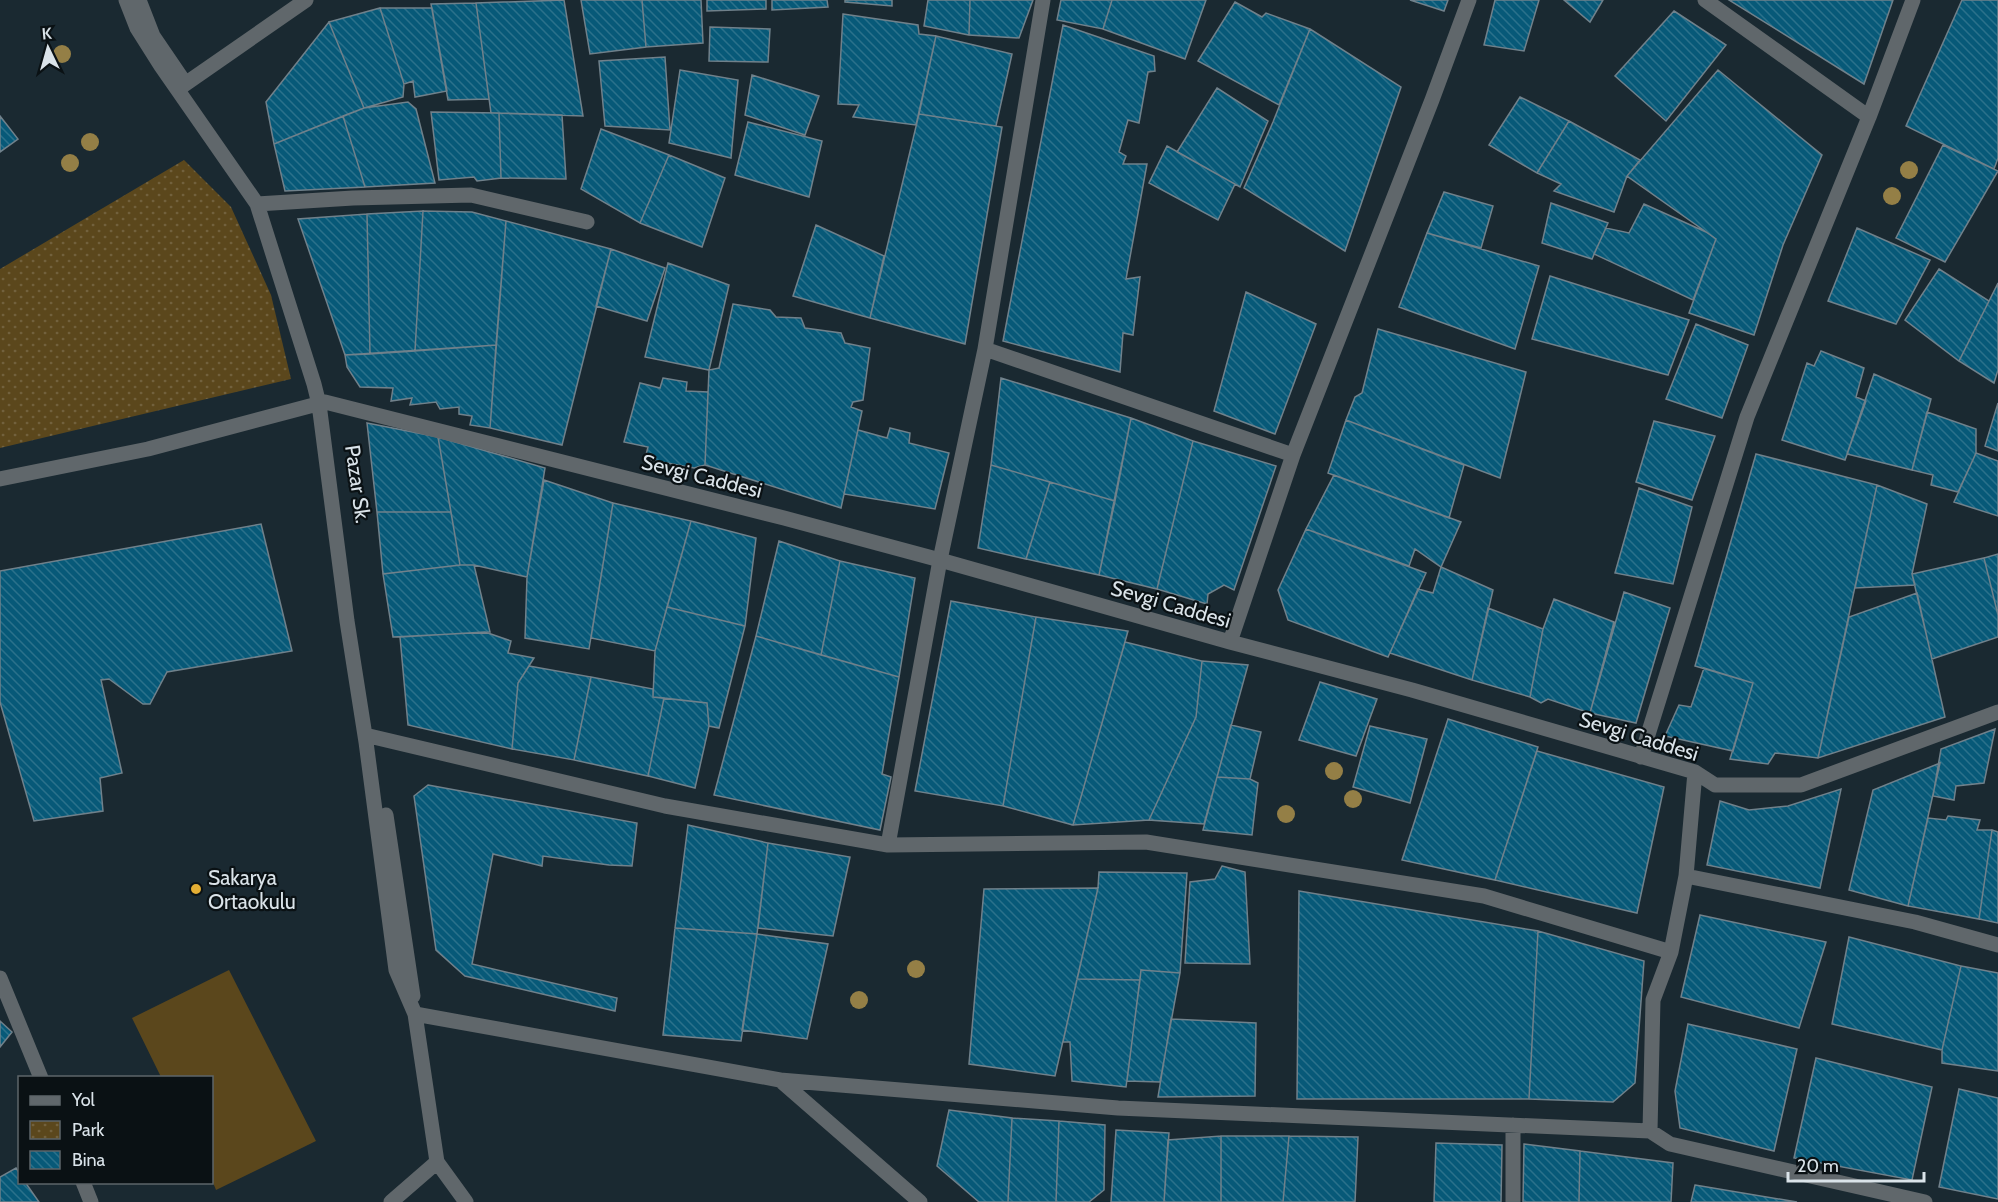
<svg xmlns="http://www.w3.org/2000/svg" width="1998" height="1202" viewBox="0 0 1998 1202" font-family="Cabin,sans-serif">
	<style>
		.park { fill: url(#park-dots) }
		.pitch { fill: #5b471c }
		.building { fill: url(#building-back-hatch); stroke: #70818b; stroke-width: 1.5 }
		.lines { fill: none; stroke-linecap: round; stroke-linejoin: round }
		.minor { stroke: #60676b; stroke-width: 15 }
		.tree { fill: #947f46 }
		.poi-dot { fill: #e3ae34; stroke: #0a1114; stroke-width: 2 }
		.labels { text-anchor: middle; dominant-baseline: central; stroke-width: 4.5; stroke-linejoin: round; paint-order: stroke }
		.street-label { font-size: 21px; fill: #dae3e9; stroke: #0a1114 }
		.poi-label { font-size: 21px; fill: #dae3e9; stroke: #0a1114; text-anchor: start }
	</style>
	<defs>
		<pattern id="park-dots" width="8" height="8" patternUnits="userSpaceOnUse" patternTransform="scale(1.5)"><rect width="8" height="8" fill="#5b471c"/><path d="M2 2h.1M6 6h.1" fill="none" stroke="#72613d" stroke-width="1.8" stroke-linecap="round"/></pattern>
		<pattern id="building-back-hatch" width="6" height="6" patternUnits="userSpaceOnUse" patternTransform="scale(1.5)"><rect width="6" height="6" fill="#075978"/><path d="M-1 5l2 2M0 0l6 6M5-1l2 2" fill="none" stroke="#2b718b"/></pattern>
	</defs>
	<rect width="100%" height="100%" fill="#1a2931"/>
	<!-- park -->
	<path class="park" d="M184,160l47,47 40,88 20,84 -291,69v-179z"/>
	<!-- pitch -->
	<path class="pitch" d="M229,970l87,171 -100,49 -4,-10v-102l-51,-1 -29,-59z"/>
	<!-- building -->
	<path class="building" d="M564,0l19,116 -92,-3 -15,-110z
		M581,0h61l4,47 -56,7z
		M642,0h59l2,43 -57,4z
		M707,0h59v9l-59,2z
		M772,0h55l1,7 -56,3z
		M845,0h47v6l-47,-4z
		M928,0h42l-1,35 -45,-9z
		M970,0h63l-14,38 -50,-3z
		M1061,0h51l-9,29 -46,-9z
		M1112,0h94l-21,59 -82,-30z
		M1410,0h38l-4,11z
		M1495,0h44l-15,51 -40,-6z
		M1564,0h39l-13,22z
		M1729,0h164l-29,84z
		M1962,0h36v158l-4,11 -88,-43z
		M1235,2l27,15 4,-4 44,16 -31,76 -81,-44z
		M476,3l13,96 -41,1 -17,-96z
		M380,8h52l15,83 -32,6 -2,-16 -9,3z
		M380,8l24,76 -1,13 -39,11 -35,-86z
		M1674,11l52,34 -60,76 -51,-45z
		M843,14l75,11 1,9 17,2 -20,89 -63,-8 6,-12 -21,-1z
		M329,22l35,86 -90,36 -8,-42z
		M1063,25l91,31 1,15 -7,1 -9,51 -11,-3 -9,32 7,4 -3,8h24l-21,115 14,-2 -7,58 -10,-2 -3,39 -117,-31z
		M710,27l60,2 -2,33 -59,-1z
		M1310,29l91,58 -56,164 -101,-63 29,-66z
		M936,36l76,18 -16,72 -77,-12z
		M665,57l5,73 -65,-4 -6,-65z
		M680,70l58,10 -7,78 -62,-15z
		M1718,70l104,85 -39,90 -29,90 -65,-22 27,-74 -89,-63z
		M752,75l67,21 -14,39 -60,-20z
		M1217,88l51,33 -28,66 -63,-35z
		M1520,97l49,24 -32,52 -48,-28z
		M408,102l8,7 19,74 -70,4 -22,-71 21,-8z
		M431,112l68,1 2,65 -24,3 -3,-4 -35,3z
		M499,113l63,2 4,64 -65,-1z
		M919,114l83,13 -37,217 -95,-26z
		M0,116l18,23 -18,13z
		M343,116l22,71 -80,4 -11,-47z
		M1569,121l71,39 -13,16 -13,36 -60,-21 7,-7 -24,-11z
		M748,122l74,19 -13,56 -74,-22z
		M601,129l68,26 -29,68 -59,-34z
		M1943,145l55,26 -53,91 -49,-24z
		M1167,146l68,38 -17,36 -69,-37z
		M669,155l56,23 -23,69 -62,-24z
		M1444,192l49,14 -12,42 -54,-15z
		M1551,203l57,20 -16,36 -50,-16z
		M1644,204l62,28 10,7 -23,61 -99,-46 12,-26 23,5z
		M423,211l-8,140 -45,3 -3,-140z
		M423,211l49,1 34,9 -10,124 -81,6z
		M367,214l3,140 -25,1 -47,-136z
		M506,221l105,28 -49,196 -72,-17z
		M816,225l68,31 -14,62 -77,-22z
		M1857,228l73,32 -34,64 -68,-23z
		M1427,233l112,33 -24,83 -116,-42z
		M611,249l54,19 -18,53 -51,-15z
		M668,263l61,22 -20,85 -64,-13z
		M1939,269l50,32 -30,60 -54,-41z
		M1550,276l139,44 -21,55 -136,-36z
		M1998,283v87l-4,13 -35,-22z
		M1246,292l70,32 -41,110 -61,-23z
		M733,304l37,6 6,7 25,1 4,10 36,5 4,10 25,5 -7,52 -10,2 -2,5 11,4 -21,97 -136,-43 4,-95 10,-2z
		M1696,324l52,21 -26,73 -56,-19z
		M1378,329l148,43 -26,106 -154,-58 9,-23 7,-4z
		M496,345l-6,83 -20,-3 2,-9 -13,-2v-7l-19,2 -4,-7 -26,3 2,-7 -21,3 2,-13 -33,-1 -13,-20 -2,-12z
		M1821,351l43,17 -8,29 10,4 -21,59 -63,-20 25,-77 7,3z
		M1874,374l57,25 -19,71 -65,-16z
		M663,378l24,4 -1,9 22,1 -3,73 -11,3 -49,-9 3,-12 -24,-5 16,-59 20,5z
		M1001,378l130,40 -16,83 -124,-36z
		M1998,403v48l-13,-5z
		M1927,412l49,17v24l-18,39 -27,-7 2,-10 -21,-5z
		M1131,418l62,23 -36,148 -58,-14z
		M1346,420l118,45 -15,53 -121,-45z
		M1654,421l61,15 -23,64 -56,-18z
		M367,423l71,14 13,75h-74z
		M890,428l20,5 -1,10 40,10 -14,56 -91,-15 14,-64 29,8z
		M438,437l107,31 -18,109 -53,-12h-14z
		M1193,441l83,25 -42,124 -10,-5 -16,9 -1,10 -50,-15z
		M1976,453l22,8v55l-44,-14z
		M1756,454l121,31 -59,273 -43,-5 -7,11 -38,-5 23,-76 -58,-17z
		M991,465l59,17 -24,77 -48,-11z
		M1334,475l127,47 -20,45 -26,-18 -6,17 -103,-37z
		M544,480l69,23 -24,146 -64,-11 2,-61z
		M1050,482l65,19 -16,74 -73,-16z
		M1877,485l50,19 -15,70 3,11 -60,3z
		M1639,488l53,19 -19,77 -58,-11z
		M613,503l78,18 -36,130 -64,-13z
		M377,512h74l9,53 -77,9z
		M691,521l65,17 -11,88 -78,-19z
		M261,524l31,127 -125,21 -17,32h-7l-34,-25 -8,1 21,93 -22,5 3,33 -69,10 -34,-119v-131z
		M1306,529l120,44 -38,84 -100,-37 -10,-30z
		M779,541l61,20 -19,94 -65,-19z
		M1998,554v61l-14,-57z
		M1984,558l14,57v22l-66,22 -20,-85z
		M840,561l75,17 -16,99 -78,-22z
		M460,565h14l16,67 -97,5 -10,-63z
		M1441,567l52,23 -21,90 -82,-27 28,-64 15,4z
		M1624,592l46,16 -34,115 -46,-10z
		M1917,593l28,124 -127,41 31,-141z
		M1554,599l60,23 -24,91 -42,-14 -7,4 -11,-6 13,-68z
		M951,601l85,16 -33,189 -88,-15z
		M667,607l78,19 -26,102 -10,-2 -2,-23 -54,-6 2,-46z
		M1488,608l55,21 -13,68 -58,-17z
		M1036,617l92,14 -55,194 -70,-19z
		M485,632l26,9 -3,12 26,5 -16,25 -6,66 -104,-24 -8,-88z
		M756,636l143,41 -17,97 9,3 -11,53 -166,-35z
		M1125,642l77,19 -6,56 -47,103 -76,5z
		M1202,661l46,4 -44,159 -55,-4 47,-103z
		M529,666l62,11 -17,83 -62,-11 6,-66z
		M1704,668l49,15 -20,68 -68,-15 14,-31 12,2z
		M591,677l62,12v8l11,1 -16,78 -74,-16z
		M1320,682l57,17 -21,57 -57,-16z
		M664,698l43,5 2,23 -14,62 -47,-12z
		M1448,719l90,28 -43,133 -93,-20z
		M1231,725l30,7 -11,47 -33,-2z
		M1370,726l57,13 -17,64 -57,-16z
		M1995,729l-11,54 -28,3 -2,14 -21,-4 8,-47z
		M1537,751l127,36 -27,126 -142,-33z
		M1940,763l-32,143 -59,-16 24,-100z
		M1217,777l33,2 8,4 -6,52 -49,-5z
		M428,785l209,38 -5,43 -23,-1 -66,-9 -1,10 -49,-12 -21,110 145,34 -2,13 -150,-35 -29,-26 -22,-154z
		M1841,789l-21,99 -113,-23 13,-64 29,9 39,-4z
		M1948,816l32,4 -3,10h15l-13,89 -71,-13 20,-88 18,2z
		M688,825l80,18 -11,91 -82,-6z
		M1992,830l6,2v91l-19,-4z
		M768,843l82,14 -17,79 -75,-8z
		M1222,866l23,6 5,92 -65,-1 5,-81 25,-3z
		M1099,872l88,1 -7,100 -39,-3 -1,10 -63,-1 21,-91z
		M1098,888l-43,188 -86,-12 15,-175z
		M1299,891l239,40 -9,168h-232z
		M1700,915l126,27 -27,86 -118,-31z
		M675,928l82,6 -16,107 -78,-6z
		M1538,931l106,30 -9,122 -22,19 -84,-3z
		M757,934l71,10 -21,95 -65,-9z
		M1849,937l112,29 -19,84 -110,-26z
		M1961,966l37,7v98l-56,-8v-13z
		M1141,970l39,3 -20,109 -33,-1z
		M1077,979l63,1 -14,107 -54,-6 -2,-39h-7z
		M1171,1019l85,4 -1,73 -97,1z
		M0,1021l12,11 -12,15z
		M1688,1024l109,25 -23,102 -94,-23 -5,-37z
		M1816,1058l116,29 -20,93 -118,-22z
		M1959,1089l39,9v101l-59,-12z
		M949,1110l63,8 -4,84h-29l-42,-36z
		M1012,1118l47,3 -3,81h-48z
		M1059,1121l46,4 -1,65 -15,12h-33z
		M1116,1130l53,3 -5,69h-53z
		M1221,1136h68l-6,66h-62z
		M1221,1136v66h-57l4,-62z
		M1289,1136l69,1 -3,65h-72z
		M1436,1143l66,2 -1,57h-67z
		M1524,1144l56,7 -1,51h-56z
		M1580,1151l93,12 -2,39h-92z
		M16,1168l4,6v8h5l14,20h-39v-25z
		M1695,1185l102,17h-106z"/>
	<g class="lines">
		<!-- minor -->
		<path class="minor" d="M126,0l11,28 24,38 96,138 57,180 5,20 28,217 19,121 30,228 19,44 22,148 -46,40
			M139,0l14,36 30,44
			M1705,0l164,117
			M178,89l128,-89
			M257,204l96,-6 118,-3 116,27
			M985,349l308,106
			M0,479l148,-30 177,-47 459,116 156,42 290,82 182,48 283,82 20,13h86l197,-73
			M1230,642l63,-187 139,-355 37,-100
			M365,735l300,71 223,39 258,-3 338,54 187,56
			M1641,757l106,-340 122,-300 44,-117
			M386,815l27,181
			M888,845l52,-285 45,-211 58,-349
			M1686,876l229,46 83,23
			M0,978l41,100
			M415,1014l365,66 140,122
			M780,1080l338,28 532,23 20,13 255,58
			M1513,1125v77
			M1650,1131l3,-131 18,-48 15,-76 9,-104
			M437,1162l29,40
			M83,1182l8,20"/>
	</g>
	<!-- trees -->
	<g class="tree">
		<circle cx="62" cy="54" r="9"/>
		<circle cx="90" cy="142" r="9"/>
		<circle cx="70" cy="163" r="9"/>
		<circle cx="1909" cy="170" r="9"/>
		<circle cx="1892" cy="196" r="9"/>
		<circle cx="1334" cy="771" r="9"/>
		<circle cx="1353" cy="799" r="9"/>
		<circle cx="1286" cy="814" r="9"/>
		<circle cx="916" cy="969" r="9"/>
		<circle cx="859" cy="1000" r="9"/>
	</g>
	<!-- markers -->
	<circle class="poi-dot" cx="196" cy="889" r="6"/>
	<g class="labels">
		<!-- street labels -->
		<g class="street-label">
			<text transform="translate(702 476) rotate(14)">Sevgi Caddesi</text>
			<text transform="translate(358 484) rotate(82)">Pazar Sk.</text>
			<text transform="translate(1171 604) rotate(16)">Sevgi Caddesi</text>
			<text transform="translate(1639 736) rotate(17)">Sevgi Caddesi</text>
		</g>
		<!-- poi labels -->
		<g class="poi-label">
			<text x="208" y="877">Sakarya<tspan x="208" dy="24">Ortaokulu</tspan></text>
		</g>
	</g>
	<!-- legend -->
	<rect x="18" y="1076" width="195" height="108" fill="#0a1114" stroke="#5d6569" stroke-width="1.5"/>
	<rect x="30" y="1096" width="30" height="9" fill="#60676b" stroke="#5d6569" stroke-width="1.5"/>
	<text x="72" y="1106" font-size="18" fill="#dae3e9">Yol</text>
	<rect x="30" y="1121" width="30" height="18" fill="url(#park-dots)" stroke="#5d6569" stroke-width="1.5"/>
	<text x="72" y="1136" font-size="18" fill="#dae3e9">Park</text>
	<rect x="30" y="1151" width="30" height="18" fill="url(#building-back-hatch)" stroke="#5d6569" stroke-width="1.5"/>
	<text x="72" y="1166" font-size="18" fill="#dae3e9">Bina</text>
	<!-- north arrow -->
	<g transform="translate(48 48) rotate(355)" stroke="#0a1114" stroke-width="4.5" paint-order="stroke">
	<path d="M0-4.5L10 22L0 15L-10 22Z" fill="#dae3e9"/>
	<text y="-9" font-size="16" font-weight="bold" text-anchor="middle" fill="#dae3e9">K</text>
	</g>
	<!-- scale -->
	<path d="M1788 1172v9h136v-9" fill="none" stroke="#dae3e9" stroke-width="3"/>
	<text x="1797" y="1172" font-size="18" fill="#dae3e9" stroke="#0a1114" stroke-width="4.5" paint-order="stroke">20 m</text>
</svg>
